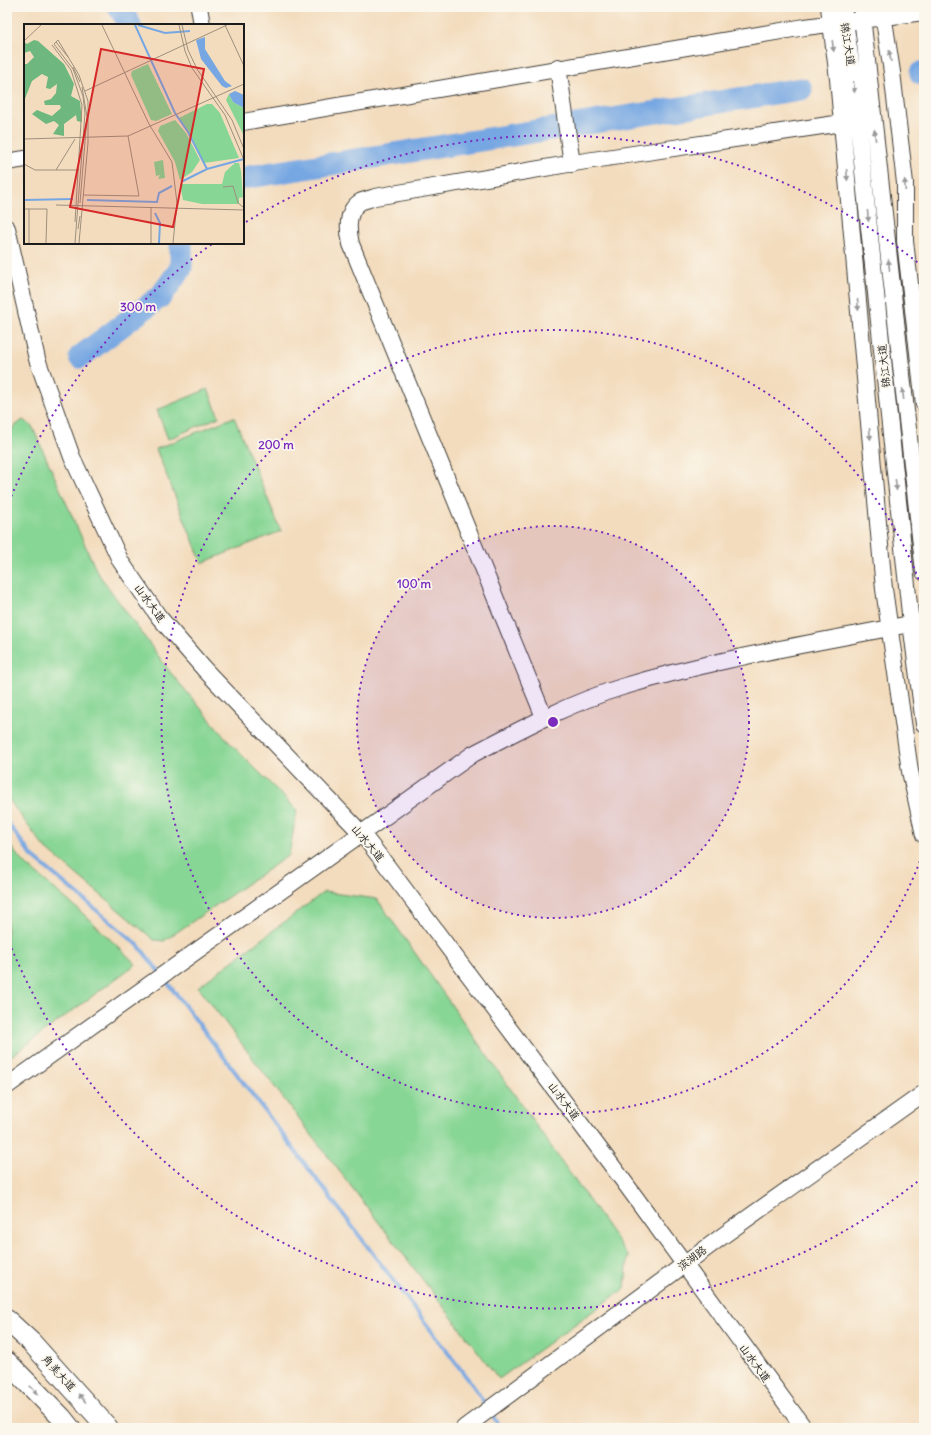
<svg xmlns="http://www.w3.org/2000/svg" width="931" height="1435" viewBox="0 0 931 1435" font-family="Delius,'LXGW WenKai TC',sans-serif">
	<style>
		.green { fill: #88d695; stroke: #527958 }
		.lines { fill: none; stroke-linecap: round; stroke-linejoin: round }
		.stream { stroke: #77a7e2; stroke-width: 4 }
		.river { stroke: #77a7e2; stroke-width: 23 }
		.minor-casing { stroke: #3c3934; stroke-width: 18 }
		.major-casing { stroke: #3c3934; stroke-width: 22 }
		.minor { stroke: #fff; stroke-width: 16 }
		.major { stroke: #fff; stroke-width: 20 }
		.oneway { fill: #999 }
		.ring { fill: none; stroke: #7b2cbf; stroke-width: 2; stroke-dasharray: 2 4 }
		.labels { text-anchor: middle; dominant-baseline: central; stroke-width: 3.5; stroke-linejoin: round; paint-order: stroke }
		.street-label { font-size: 11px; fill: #1c1c1c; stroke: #fbf7ec }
		.inset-river { fill: none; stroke: #77a7e2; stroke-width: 2 }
		.inset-road { fill: none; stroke: #9d8f7d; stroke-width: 1 }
		.view { fill: #d62828; fill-opacity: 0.15; stroke: #d62828; stroke-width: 2 }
		.inset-edge { fill: none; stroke: #1c1c1c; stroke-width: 2 }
		.centre { fill: #7b2cbf; stroke: #fbf7ec; stroke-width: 2 }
		.ring-label { font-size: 12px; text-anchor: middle; font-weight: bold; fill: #7b2cbf; stroke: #fbf7ec; stroke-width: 3.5; stroke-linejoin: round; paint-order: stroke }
	</style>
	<rect width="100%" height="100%" fill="#fbf7ec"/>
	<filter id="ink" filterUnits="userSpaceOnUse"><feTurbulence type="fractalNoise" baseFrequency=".025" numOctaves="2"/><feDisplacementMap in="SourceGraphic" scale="8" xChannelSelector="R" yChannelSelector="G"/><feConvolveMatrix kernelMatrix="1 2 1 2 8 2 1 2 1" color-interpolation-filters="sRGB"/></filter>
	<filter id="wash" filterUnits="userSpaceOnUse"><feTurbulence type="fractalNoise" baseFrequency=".012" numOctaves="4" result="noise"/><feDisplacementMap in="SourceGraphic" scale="16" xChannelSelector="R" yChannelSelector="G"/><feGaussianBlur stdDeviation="0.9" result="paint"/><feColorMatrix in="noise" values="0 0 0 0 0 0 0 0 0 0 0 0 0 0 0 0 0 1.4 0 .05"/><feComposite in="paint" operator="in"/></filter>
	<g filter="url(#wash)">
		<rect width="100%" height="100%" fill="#f3dcbd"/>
		<!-- green -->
		<path class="green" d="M208,389l11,28 -51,22 -11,-29z
			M234,417l47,114 -79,32 -46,-114z
			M23,420l9,6 65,146 73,100 60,71 67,67 -8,45 -125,86 -10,-1 -111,-94 -36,-49v-365z
			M7,842l14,18 68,59 47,45 -129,95z
			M324,892l53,7 251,357 -3,32 -126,91 -301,-392z"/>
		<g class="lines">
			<!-- stream -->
			<path class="stream" d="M7,822l25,34 106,89 22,28
				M164,978l310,409 13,20
				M491,1413l9,15"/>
			<!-- river -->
			<path class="river" d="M119,7l11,18
				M921,73l3,-1
				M243,178l558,-89
				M80,357l81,-61 20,-28v-25"/>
		</g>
	</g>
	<g filter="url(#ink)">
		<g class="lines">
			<!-- minor casing -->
			<g class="minor-casing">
				<path id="minor" d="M199,7l3,18
					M829,7l9,72 46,510 26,182 14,64
					M843,7l10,70 58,546 13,101
					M861,7l63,565
					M882,7l10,65 13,111v58l19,163
					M558,67l14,97
					M243,122l562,-95 119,-15
					M7,162l18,-3
					M7,228l30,131 35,98 49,105 38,55 46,53 157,164 22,28 238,317 182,249
					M544,717l-193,-473c-3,-13 -5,-33 9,-42 4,-2 10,-3 15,-5l211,-36 256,-38
					M7,1086l466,-332c48,-25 97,-51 149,-67 99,-30 201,-45 302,-66
					M464,1428l260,-193 200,-142"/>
			</g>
			<!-- major casing -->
			<g class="major-casing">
				<path id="major" d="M7,1320l24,22 77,86
					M7,1362l55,56 8,10"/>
			</g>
			<!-- minor -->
			<use href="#minor" class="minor"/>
			<!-- major -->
			<use href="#major" class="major"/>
		</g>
		<!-- one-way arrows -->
		<defs><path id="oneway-solid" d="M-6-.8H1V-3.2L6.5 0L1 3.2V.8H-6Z"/></defs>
		<g class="oneway">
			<use href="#oneway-solid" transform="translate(833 46) rotate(82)"/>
			<use href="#oneway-solid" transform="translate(890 56) rotate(-99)"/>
			<use href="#oneway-solid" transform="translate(854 87) rotate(84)"/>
			<use href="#oneway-solid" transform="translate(875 135) rotate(-96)"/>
			<use href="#oneway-solid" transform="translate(847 175) rotate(85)"/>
			<use href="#oneway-solid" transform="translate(905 185) rotate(-93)"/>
			<use href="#oneway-solid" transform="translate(868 216) rotate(84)"/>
			<use href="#oneway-solid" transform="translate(889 265) rotate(-96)"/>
			<use href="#oneway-solid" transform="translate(858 305) rotate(85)"/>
			<use href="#oneway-solid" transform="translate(903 394) rotate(-97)"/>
			<use href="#oneway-solid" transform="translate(870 434) rotate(85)"/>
			<use href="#oneway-solid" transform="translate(896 485) rotate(84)"/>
			<use href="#oneway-solid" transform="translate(34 1390) rotate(45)"/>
			<use href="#oneway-solid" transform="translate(82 1398) rotate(-132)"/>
		</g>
	</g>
	<!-- distance rings -->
	<circle cx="553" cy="722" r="196" fill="#7b2cbf" fill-opacity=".12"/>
	<g class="ring">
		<circle cx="553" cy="722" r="196"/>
		<path d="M924 850A392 392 0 1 1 924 594"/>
		<path d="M922 1178A587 587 0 0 1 9 942M9 502A587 587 0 0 1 212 244M246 222A587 587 0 0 1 922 266"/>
	</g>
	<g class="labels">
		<!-- street labels -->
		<g class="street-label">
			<text transform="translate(848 44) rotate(81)">锦江大道</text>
			<text transform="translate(884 366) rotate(-96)">锦江大道</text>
			<text transform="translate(150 603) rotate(54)">山水大道</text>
			<text transform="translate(368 843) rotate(50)">山水大道</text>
			<text transform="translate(564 1101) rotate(53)">山水大道</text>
			<text transform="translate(692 1258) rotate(-37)">滨湖路</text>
			<text transform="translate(755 1363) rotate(54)">山水大道</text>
			<text transform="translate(59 1373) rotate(48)">角美大道</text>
		</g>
	</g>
	<!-- overview -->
	<g transform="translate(24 24)">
		<rect width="220" height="220" fill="#f3dcbd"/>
		<path d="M124,40l24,50 -16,7 -5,-1 -20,-45 1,-4zM205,70l4,8 11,6v28l-18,-36zM183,80h5l8,9 19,45 -35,5 -15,-31 -10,-14zM151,96l11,13 14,27 -8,12 -12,8 -5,-18 -17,-31 2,-5zM139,136l2,18 -7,1 2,-4 -4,1 -2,-14zM211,139h4l2,8 2,26 -4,1v6h-37l-19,-4 -3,-16h42l3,-12z" fill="#88d695"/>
		<path d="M10,16l4,1 26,23 10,20 -3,12 9,5 2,21 -5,-1 -1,-6 -12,9v12l-11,-2 6,-9 -5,-4 -8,3 -14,-10 5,-4 15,6 9,-8 -1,-3h-15l-1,-4 7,-2 5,-6 1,-9 -7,5 -4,-1 2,-11 -6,-3 -10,7 -8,20v-37h3l7,-7 -4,-6 -6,2v-11l3,2z" fill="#6eb77e"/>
		<path d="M181,13v12l20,32 7,5 -6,2 -4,-2 -21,-27 -5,-19zM211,67l9,4v13l-11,-6 -4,-8z" fill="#77a7e2"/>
		<path class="inset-river" d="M111,1l40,88 13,19 19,37M114,1l27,8 25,-2M157,158l26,-13 37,-10M0,176l49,-1M63,176l70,2 2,-9 13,-7M131,189l5,10 -1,20"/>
		<path class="inset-road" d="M78,1l47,99 23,38 5,41 -4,40M155,1l6,26 7,17 33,47 19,45M158,1l6,25 9,19 35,51 12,29M201,1l19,41M0,17l17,-16M32,18l12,15M28,21l19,25 11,35 -7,117M49,43l7,15M61,67l142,-66M0,115l104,-3 116,-52M0,140l11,6h44M32,146l19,-31M199,163l10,-1 5,17 5,4M59,171l56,1 -11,-60M56,179l7,-86 -5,-30M32,181l188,5M0,185h23l-1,34M54,205l2,-13M5,219v-34M51,219l10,-130 -2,-17 -10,-27 -19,-25 4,-4 21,35 9,26v42l-9,100M127,219v-35"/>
		<path class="view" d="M77,25l103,20 -31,158 -103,-20z"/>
		<rect width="220" height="220" class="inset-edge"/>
	</g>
	<circle cx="553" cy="722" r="6" class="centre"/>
	<g class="ring-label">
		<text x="138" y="311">300 m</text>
		<text x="276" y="449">200 m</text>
		<text x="414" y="588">100 m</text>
	</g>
	<!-- margin -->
	<rect width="931" height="1435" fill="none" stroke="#fbf7ec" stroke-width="24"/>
</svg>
